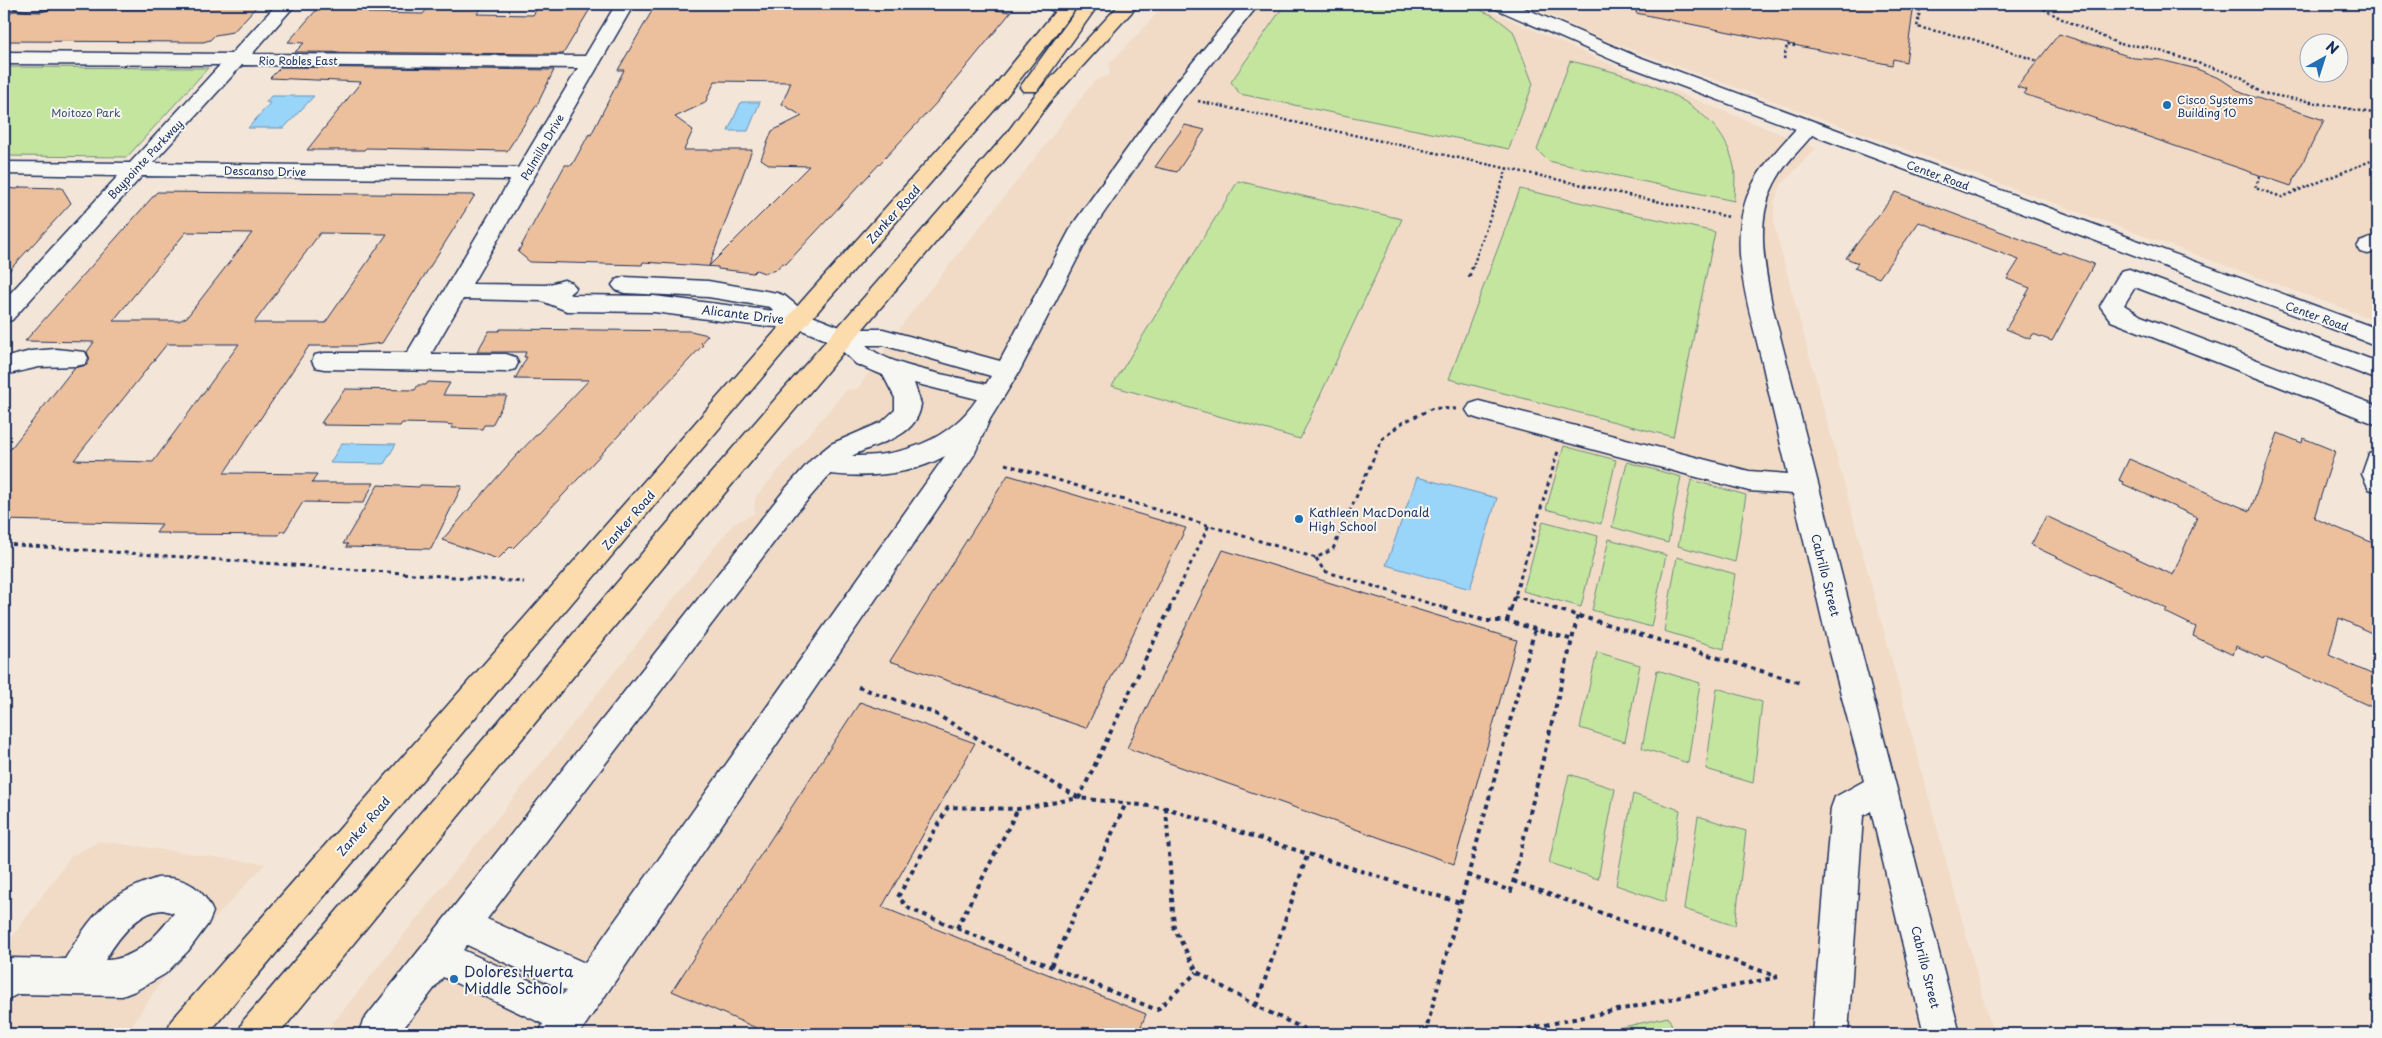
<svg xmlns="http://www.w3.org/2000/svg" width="2382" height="1038" viewBox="0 0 2382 1038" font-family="'Playpen Sans',sans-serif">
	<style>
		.built { fill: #f1dbc6; fill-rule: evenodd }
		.green { fill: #c3e59e; stroke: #6f8a7e }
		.water { fill: #99d4f9; stroke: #6792bb }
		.building { fill: #edc09d; stroke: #1b2f5e; fill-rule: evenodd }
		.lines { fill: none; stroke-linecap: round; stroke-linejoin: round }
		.minor-casing { stroke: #1b2f5e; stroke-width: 3 }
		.major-casing { stroke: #1b2f5e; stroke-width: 3 }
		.path-far2 { stroke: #1b2f5e; stroke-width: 2.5; stroke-dasharray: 2.5 2.5; stroke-linecap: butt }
		.path-far1 { stroke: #1b2f5e; stroke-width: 3; stroke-dasharray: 4 4; stroke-linecap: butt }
		.path { stroke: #1b2f5e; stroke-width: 4; stroke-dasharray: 4.5 4.5; stroke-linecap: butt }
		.minor { fill: #f6f6f2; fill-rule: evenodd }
		.major { fill: #fcdcac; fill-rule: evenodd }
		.poi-dot { fill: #1f6fb2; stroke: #f6f6f2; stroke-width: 2 }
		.labels { text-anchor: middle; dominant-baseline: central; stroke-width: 4; stroke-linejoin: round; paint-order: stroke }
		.far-street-label { font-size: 11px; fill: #1b2f5e; stroke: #f6f6f2 }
		.far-poi-label { font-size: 11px; fill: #1b2f5e; stroke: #f6f6f2; text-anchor: start }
		.far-park-label { font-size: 11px; fill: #3d536b; stroke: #f6f6f2 }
		.street-label { font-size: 12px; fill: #1b2f5e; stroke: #f6f6f2 }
		.poi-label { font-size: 12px; fill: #1b2f5e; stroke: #f6f6f2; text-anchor: start }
		.near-poi-label { font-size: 15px; fill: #1b2f5e; stroke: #f6f6f2; text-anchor: start }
	</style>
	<rect width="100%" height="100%" fill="#f3e6d8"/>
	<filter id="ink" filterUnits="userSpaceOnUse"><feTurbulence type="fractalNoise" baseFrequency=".02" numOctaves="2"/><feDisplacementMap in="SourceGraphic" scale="10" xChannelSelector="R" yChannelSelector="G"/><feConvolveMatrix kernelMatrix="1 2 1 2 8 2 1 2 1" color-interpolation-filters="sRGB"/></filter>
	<g filter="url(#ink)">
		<!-- built -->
		<path class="built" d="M1166,4h310l156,70 184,74 -35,37 -7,19v21l219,809h-1669l410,-511 20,-9 1,-16 91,-108 12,-2 52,-74 126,-157 58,-76 16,-6 -1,-11z
			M1526,4h852v317l-776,-282zM2310,42h30v30h-30z
			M100,841l165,23 -92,100 -47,70h-122v-86l67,-92z"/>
		<!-- green -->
		<path class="green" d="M1285,4h182l27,12 19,15 20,53 -24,65 -269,-55 -9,-12z
			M1570,61c57,13 151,36 164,106 2,10 0,23 0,34l-186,-40 -11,-11z
			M4,67l204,1 -81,89 -123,-1z
			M1238,181l164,38 -102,220 -188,-53z
			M1520,189l195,43 -42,205 -224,-58z
			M1564,446l52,14 -15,64 -55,-15z
			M1627,462l54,15 -13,66 -56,-16z
			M1691,480l55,15 -11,67 -57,-16z
			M1543,521l55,15 -17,71 -58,-16z
			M1609,539l57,16 -15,72 -59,-17z
			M1677,557l58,17 -11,75 -60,-18z
			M1597,652l43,13 -15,77 -45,-14z
			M1657,670l43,13 -12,80 -46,-15z
			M1717,688l45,14 -9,81 -47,-14z
			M1569,774l46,15 -17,90 -49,-16z
			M1633,794l47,16 -15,92 -49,-17z
			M1698,816l48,15 -11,95 -51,-17z
			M1668,1017l8,17h-84z"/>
		<!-- water -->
		<path class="water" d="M271,96h43l-30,32h-36l22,-25 -4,-1z
			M741,102h19l-12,29h-20z
			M342,443l54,1 -12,20 -54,-1z
			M1417,477l80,21 -27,91 -84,-24z"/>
		<!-- building -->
		<path class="building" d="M54,4h39l-6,5h110l6,-5h56l-26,28 -18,3 -5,5 -7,2 -199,-1v-22l9,-8 28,1 8,-2z
			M325,4h51l-8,9 55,1 8,-10h53l-7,10 56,1 7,-11h53l-30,50 -268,-2 9,-9 -16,-1 32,-36z
			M656,4h342l-3,6 16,2 -72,88 -153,164 -4,-1 -6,7 -12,3 -8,-3 -3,3 -35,-4v-2l-75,-5 -1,3 -112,-3 -12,-10 47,-87h7l17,-31 2,1 33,-65h-6zM715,81l76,1 -9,22 20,12 -30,15 -11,28 9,6 39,1 -100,100 43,-116h-68l9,-20 -18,-13 30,-14z
			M1637,4h277l-8,58 -13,-3 -1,6 -256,-52z
			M2059,34l75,24 27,2 36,9 24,10 21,14 82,27 -33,66 -267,-92 3,-4 -10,-3z
			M281,67l273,3 -16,33 -31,48 -141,-3 -2,2h-57l54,-68 -91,-4z
			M1185,125l20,5 -28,42 -22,-5z
			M20,187l42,1 9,15 -67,73v-88l13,1z
			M157,192l318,3 -93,148 -26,3h-47l-85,127 93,1 -5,9h62l-11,20 -60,-1 -18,29h-4l-2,4 -111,-1 1,-1h-13l6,-9 -158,-4v-63l70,-89 13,-3 3,-6 -3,-7 7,-10 -69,-1zM186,232l66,1 -65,84 -8,4h-66zM320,233l67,1 -62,89h-71zM167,344h72l-86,118 -79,-2z
			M1896,192l164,62 2,-2 32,12 -42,77 -19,-7 -3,5 -24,-10 24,-41 -23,-9 12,-19 -100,-38 -40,56 -25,-10 4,-5 -12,-5z
			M500,329l191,2 17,4 -7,8 2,2 -181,194 -9,9 -3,-1 -12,12 -56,-19 73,-83 74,-77 -74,-1 12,-22h-3l2,-5h-49l12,-21h10z
			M428,382l22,1 -7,12 64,1 -15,29h-8l-2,4 -31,-1 2,-3 -8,-1 -43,-1 -2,3 -77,-1 1,-2h-3l24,-34 70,1 3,-5h8z
			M2278,433l24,10 1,-5 32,13 -21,67 64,27v91l-39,-18 -10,37 49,22v33l-114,-53v2l-28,-13 -3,9 -40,-19 3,-9 -31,-15 2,-3 -136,-64 15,-29 127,59 24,-58 -74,-33 1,-2 -5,-2 10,-21 121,52z
			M1008,475l178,53 -100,200 -196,-67z
			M378,485l41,2 1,-2 42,1 -31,63 -85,-2 2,-3h-5z
			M1223,550l294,90 -63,224 -327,-116z
			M860,702l115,41 -93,164 264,107 -8,20h-368l-98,-43z"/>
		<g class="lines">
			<!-- minor casing -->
			<g class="minor-casing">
				<path id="minor" d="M12,4h40l-3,4c-10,3 -24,3 -34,0z
					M277,4h19l-44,50 333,2 31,-52h18l-162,280 74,1 18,-5 8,3 4,5 -7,6 2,1 83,1 120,15 -4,-4 -62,-10 -84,-4 -8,-3 -4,-5 4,-5 8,-3 84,4 69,12 8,3 22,18 38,15h38l117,32 73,-137 95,-132 73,-88h18l-77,96 -90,130 -73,142 -29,47 -16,36 -395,579h-40l4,-10 -100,-47 -44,57h-41l5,-13 423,-533 25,-28 20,-16 51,-22 13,-12v-12l-12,-23 -27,-11 -22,-21 -37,-15 -37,-2 -106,-14 -87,-1 -25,-10 -79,-2 -32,55h75l9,3 3,6 -3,6 -9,3 -182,-3 -9,-2 -3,-6 3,-6 9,-2h83l103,-173 -368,-4 -130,144 -8,2v-22l114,-124 -114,-2v-12l126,1 90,-98 -216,-1v-12l227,2zM242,65l336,3 -60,100 -365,-5zM866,345h17l108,31 -5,8c-31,-8 -97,-17 -120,-39zM914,383l63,16c-28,42 -76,58 -125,57 25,-14 65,-17 69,-52zM945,456l-360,507 -98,-44 310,-407 33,-38c38,4 81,1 115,-18zM467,945l99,46 -4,4 -99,-45z
					M1044,4h26l4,4 -3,4c-8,2 -22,0 -27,-8z
					M1491,4h24l116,50 747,275v17l-566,-211c-11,14 -25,26 -34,42 -24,39 -14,86 -6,128l188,729h-36l-53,-223 -8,5 -15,218h-36l19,-226 4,-11 29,-16 -36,-136 -35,-151 -44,-3 -270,-72 -9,-3 -4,-6 4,-6 9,-3 270,70 39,3c-9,-37 -18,-75 -26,-112 -12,-51 -34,-114 -15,-165 10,-27 30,-47 49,-68l-179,-67 -123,-54z
					M2378,235v16l-10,3 -8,-2 -3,-5 3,-5z
					M2129,269l249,93v18l-243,-93 -11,18 17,11 237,90v19l-267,-104 -11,-15 21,-35z
					M56,349l29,3 3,6 -3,6 -9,2 -37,1 -35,8v-17l27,-7z
					M2378,451v41l-9,-3 -7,-15 7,-20z
					M157,878c27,-2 46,9 56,34l-5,12 -20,27 -23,23 -30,17 -13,5 -104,-2 -14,7v-41l5,-2 56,1c27,-44 41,-64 92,-81zM163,910l11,3c-17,23 -39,47 -69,47 12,-20 32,-49 58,-50z"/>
			</g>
			<!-- major casing -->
			<g class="major-casing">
				<path id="major" d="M1061,4h33l2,4 -59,83h-14l-3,-4 58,-79 -1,-1 -72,91 -180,205 -617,731h-42l5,-13 638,-728 182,-203z
					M1120,4h19l-90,99 -29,39 -322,383 -419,509h-41l5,-13 435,-510 328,-377 29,-39z"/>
			</g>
			<!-- path-far2 -->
			<path class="path-far2" d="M1921,4l-4,23 55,12 66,22
				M2035,4l25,14 59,26 29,3 93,30 20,16 117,21
				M1784,59l3,-14 8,1
				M1198,101l531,116
				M2260,176l-5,12 27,9 96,-39
				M1472,269l35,-101"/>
			<!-- path-far1 -->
			<path class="path-far1" d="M1469,277l3,-9
				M1005,464l311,94 17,-9 49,-110 20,-16 31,-15 23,1
				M4,544l520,38
				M1316,558l8,13 124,38
				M1514,596l43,13
				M1169,609l40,-84
				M1511,609l47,-158"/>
			<!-- path -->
			<path class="path" d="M1170,608l-91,190 -61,11 -70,-2 -50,90 12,12 247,101 40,-38
				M1444,608l42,13h21l66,19
				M1553,608l248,75
				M1507,621l4,-13
				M858,687l76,26 145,85 87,10 294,95
				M1166,808l8,120 23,44 59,34 59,28
				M1468,875l43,16 67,-276
				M1513,881l265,96
				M957,928l61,-119
				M1051,966l75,-163
				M1256,1006l52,-153
				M1425,1034l110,-405
				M1501,1034l277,-57"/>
			<!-- minor -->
			<use href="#minor" class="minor"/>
			<!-- major -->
			<use href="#major" class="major"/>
		</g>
	</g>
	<!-- markers -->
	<g class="poi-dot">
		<circle cx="2167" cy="105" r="5"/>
		<circle cx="1299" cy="519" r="5"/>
		<circle cx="454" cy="979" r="5"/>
	</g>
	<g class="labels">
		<!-- far-street labels -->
		<g class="far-street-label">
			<text x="298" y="60">Rio Robles East</text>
			<text transform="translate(542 147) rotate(-60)">Palmilla Drive</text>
			<text transform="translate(145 159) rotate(-47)">Baypointe Parkway</text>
			<text transform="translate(265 171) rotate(1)">Descanso Drive</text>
			<text transform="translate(1938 175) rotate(20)">Center Road</text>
			<text transform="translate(2317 316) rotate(20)">Center Road</text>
		</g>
		<!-- far-poi labels -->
		<g class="far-poi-label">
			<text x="2177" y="99">Cisco Systems<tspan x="2177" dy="13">Building 10</tspan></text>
		</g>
		<!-- far-park labels -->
		<g class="far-park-label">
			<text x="86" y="112">Moitozo Park</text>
		</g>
		<!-- street labels -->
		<g class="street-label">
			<text transform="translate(893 214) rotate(-48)">Zanker Road</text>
			<text transform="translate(743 314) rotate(7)">Alicante Drive</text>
			<text transform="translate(628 520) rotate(-49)">Zanker Road</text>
			<text transform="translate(1826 575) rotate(76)">Cabrillo Street</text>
			<text transform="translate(363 826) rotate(-49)">Zanker Road</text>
			<text transform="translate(1926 967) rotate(76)">Cabrillo Street</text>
		</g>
		<!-- poi labels -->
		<g class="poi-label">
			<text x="1309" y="512">Kathleen MacDonald<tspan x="1309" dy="14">High School</tspan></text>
		</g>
		<!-- near-poi labels -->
		<g class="near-poi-label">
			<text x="464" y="970">Dolores Huerta<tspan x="464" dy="17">Middle School</tspan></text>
		</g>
	</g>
	<!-- margin -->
	<rect width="2382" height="1038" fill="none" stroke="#f6f6f2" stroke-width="20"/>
	<rect x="10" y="10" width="2362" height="1018" fill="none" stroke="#1b2f5e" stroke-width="2" filter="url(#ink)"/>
	<!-- north arrow -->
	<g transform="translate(2324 58) rotate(39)"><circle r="24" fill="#f6f6f2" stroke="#9ea6b7"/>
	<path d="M0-4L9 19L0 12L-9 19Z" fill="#1f6fb2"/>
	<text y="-8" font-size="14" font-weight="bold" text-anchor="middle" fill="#1b2f5e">N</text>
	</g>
</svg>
